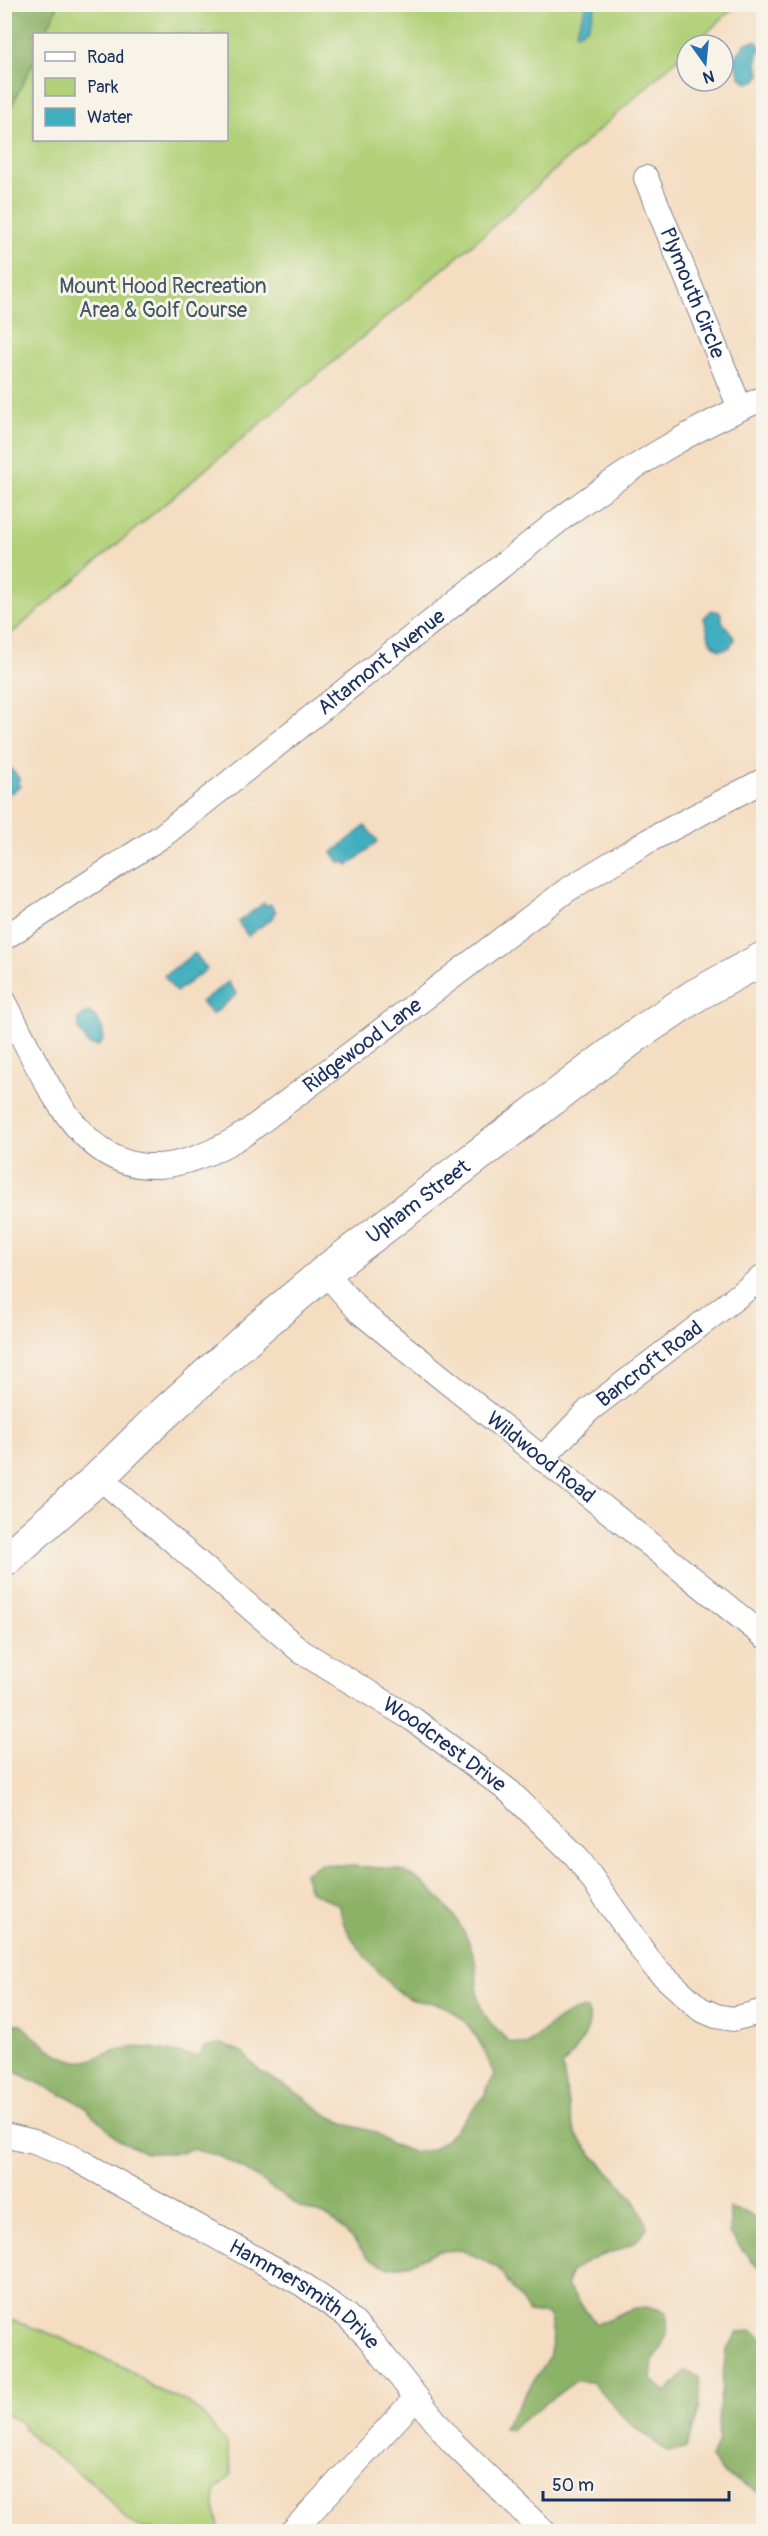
<svg xmlns="http://www.w3.org/2000/svg" width="768" height="2536" viewBox="0 0 768 2536" font-family="Pangolin,sans-serif">
	<style>
		.green { fill: #b1d078; stroke: #66806b; stroke-width: 1.5; fill-rule: evenodd }
		.forest { fill: #8cb268; stroke: #547063; stroke-width: 1.5 }
		.water { fill: #40aebe; stroke: #2e6e8e; stroke-width: 1.5 }
		.lines { fill: none; stroke-linecap: round; stroke-linejoin: round }
		.street-casing { stroke: #888690; stroke-width: 26 }
		.secondary-casing { stroke: #888690; stroke-width: 35 }
		.street { stroke: #fff; stroke-width: 24 }
		.secondary { stroke: #fff; stroke-width: 33 }
		.labels { text-anchor: middle; dominant-baseline: central; stroke-width: 6; stroke-linejoin: round; paint-order: stroke }
		.park-label { font-size: 21px; fill: #405764; stroke: #f7f3e8 }
		.street-label { font-size: 21px; fill: #1b2f5e; stroke: #f7f3e8 }
	</style>
	<rect width="100%" height="100%" fill="#f7f3e8"/>
	<filter id="ink" filterUnits="userSpaceOnUse"><feTurbulence type="fractalNoise" baseFrequency=".0167" numOctaves="2"/><feDisplacementMap in="SourceGraphic" scale="12" xChannelSelector="R" yChannelSelector="G"/><feConvolveMatrix kernelMatrix="1 2 1 2 8 2 1 2 1" color-interpolation-filters="sRGB"/></filter>
	<filter id="wash" filterUnits="userSpaceOnUse"><feTurbulence type="fractalNoise" baseFrequency=".008" numOctaves="4" result="noise"/><feDisplacementMap in="SourceGraphic" scale="24" xChannelSelector="R" yChannelSelector="G"/><feGaussianBlur stdDeviation="1.35" result="paint"/><feColorMatrix in="noise" values="0 0 0 0 0 0 0 0 0 0 0 0 0 0 0 0 0 1.4 0 .05"/><feComposite in="paint" operator="in"/></filter>
	<g filter="url(#wash)">
		<rect width="100%" height="100%" fill="#f4ddc1"/>
		<!-- green -->
		<path class="green" d="M5,5h732l-44,40h-6v5l-205,186 -477,403zM34,34h192v106h-192z
			M5,2318l49,17 73,34 29,20 32,13 17,15 21,27 6,30 -17,16v20l5,21h-57l-23,-3 -13,-8 -30,-34 -62,-45 -14,-17 -17,-12z"/>
		<!-- forest -->
		<path class="forest" d="M5,4l53,1 -13,29h-11v26l-29,59z
			M321,1864l76,5c34,12 67,53 77,87 5,18 0,37 8,54 6,13 18,23 27,32l18,3c17,-13 38,-37 60,-36 10,19 -14,43 -25,58 6,22 4,49 15,68 21,33 59,53 70,92 -10,21 -32,23 -52,31 -10,3 -17,9 -25,15l-3,13 29,38c28,-9 40,-25 71,-12v19l-6,19 -8,11 -2,17 15,15 20,-21 13,5c3,24 -3,49 -13,71l-19,3 -39,-29 -36,-40 -16,-1 -67,49 -6,-2 46,-70 4,-21 -3,-19 -4,-4 -17,-2 -30,-43 -17,-10 -21,-9 -23,1 -30,14 -21,2 -20,-10 -14,-18 -24,-22 -29,-10 -56,-38 -26,-13 -26,-7 -16,4h-30l-27,-13 -39,-37 -69,-33 -6,-8v-38h15c16,14 43,41 66,37 12,-2 23,-10 35,-12 25,-5 53,4 78,8l5,-10 18,-3 20,8 17,19 38,22 30,22 21,10 27,7 15,12 24,8 17,-2 16,-11 37,-43 10,-21c-10,-29 -28,-65 -60,-72 -11,-2 -22,-1 -31,-8 -19,-13 -46,-47 -57,-67 -4,-6 -5,-15 -6,-22l-30,-15 -6,-18z
			M730,2208l15,4 18,12v46l-13,-11 -20,-25z
			M753,2331l10,7v42l-11,18 11,15v81l-39,-20 -13,-16 8,-19 -1,-20 8,-69 12,-18z"/>
		<!-- water -->
		<path class="water" d="M433,5l66,-1v1c-18,12 -46,9 -66,0z
			M587,5h9l-8,22 -11,7 -1,-3z
			M755,41c12,8 0,13 2,23 1,4 3,7 3,11l-3,5 -9,3 -8,-6 -6,-18 12,-16z
			M711,610l9,2 3,11 10,12 1,5 -5,8 -10,2 -9,-9 -6,-23z
			M4,761l16,18 -3,3 3,4 -9,7 -3,-3 -3,2z
			M365,826l13,15 -30,25 -4,-5 -3,3 -9,-11z
			M264,903l2,3 4,-2 6,8 -4,2 2,3 -26,19 -10,-14z
			M195,953l12,16 -31,23 -12,-16z
			M228,982l9,12 -22,19 -4,1 -10,-12z
			M88,1012c11,4 22,25 10,34l-9,-1 -10,-15 -1,-11z"/>
	</g>
	<g filter="url(#ink)">
		<g class="lines">
			<!-- street casing -->
			<g class="street-casing">
				<g id="street">
					<path id="s1" d="M646,178l94,230"/>
					<path id="s2" d="M4,938l158,-102 400,-318c63,-47 128,-89 202,-120"/>
					<path id="s3" d="M4,1001c58,112 97,222 242,132l321,-243 81,-49 116,-61"/>
					<path id="s4" d="M325,1272l35,40 404,324"/>
					<path id="s5" d="M542,1459l47,-49 175,-134"/>
					<path id="s6" d="M99,1477l203,175 112,68 96,72 67,65 77,110 46,42 16,7 17,3 31,-8"/>
					<path id="s7" d="M4,2135l30,7 38,15 230,127 44,31 23,23 83,104 92,90"/>
					<path d="M292,2532l124,-134"/>
				</g>
			</g>
			<!-- secondary casing -->
			<g class="secondary-casing">
				<g id="secondary">
					<path id="s8" d="M4,1561l95,-84 59,-58 105,-95 62,-52 310,-236 61,-41 68,-37"/>
				</g>
			</g>
			<!-- street -->
			<use href="#street" class="street"/>
			<!-- secondary -->
			<use href="#secondary" class="secondary"/>
		</g>
	</g>
	<g class="labels">
		<!-- park labels -->
		<g class="park-label">
			<text x="163" y="286">Mount Hood Recreation<tspan x="163" dy="24">Area &amp; Golf Course</tspan></text>
		</g>
		<!-- street labels -->
		<g class="street-label">
			<text stroke="none"><textPath href="#s1" startOffset="124">Plymouth Circle</textPath></text>
			<text stroke="none"><textPath href="#s2" startOffset="468">Altamont Avenue</textPath></text>
			<text stroke="none"><textPath href="#s3" startOffset="480">Ridgewood Lane</textPath></text>
			<text stroke="none"><textPath href="#s8" startOffset="549">Upham Street</textPath></text>
			<text stroke="none"><textPath href="#s5" startOffset="144">Bancroft Road</textPath></text>
			<text stroke="none"><textPath href="#s4" startOffset="285">Wildwood Road</textPath></text>
			<text stroke="none"><textPath href="#s6" startOffset="438">Woodcrest Drive</textPath></text>
			<text stroke="none"><textPath href="#s7" startOffset="342">Hammersmith Drive</textPath></text>
		</g>
	</g>
	<!-- margin -->
	<rect width="768" height="2536" fill="none" stroke="#f7f3e8" stroke-width="24"/>
	<!-- legend -->
	<rect x="33" y="33" width="195" height="108" fill="#f7f3e8" stroke="#9fa5b1" stroke-width="1.5"/>
	<rect x="45" y="52" width="30" height="9" fill="#ffffff" stroke="#9fa5b1" stroke-width="1.5"/>
	<text x="87" y="63" font-size="18" fill="#1b2f5e">Road</text>
	<rect x="45" y="78" width="30" height="18" fill="#b1d078" stroke="#9fa5b1" stroke-width="1.5"/>
	<text x="87" y="93" font-size="18" fill="#1b2f5e">Park</text>
	<rect x="45" y="108" width="30" height="18" fill="#40aebe" stroke="#9fa5b1" stroke-width="1.5"/>
	<text x="87" y="123" font-size="18" fill="#1b2f5e">Water</text>
	<!-- north arrow -->
	<g transform="translate(705 63) rotate(165)"><circle r="28" fill="#f7f3e8" stroke="#9fa5b1" stroke-width="1.5"/>
	<path d="M0-4.5L10 22L0 15L-10 22Z" fill="#1f6fb2"/>
	<text y="-9" font-size="16" font-weight="bold" text-anchor="middle" fill="#1b2f5e">N</text>
	</g>
	<!-- scale -->
	<path d="M543 2491v9h186v-9" fill="none" stroke="#1b2f5e" stroke-width="3"/>
	<text x="552" y="2491" font-size="18" fill="#1b2f5e" stroke="#f7f3e8" stroke-width="4.5" paint-order="stroke">50 m</text>
</svg>
